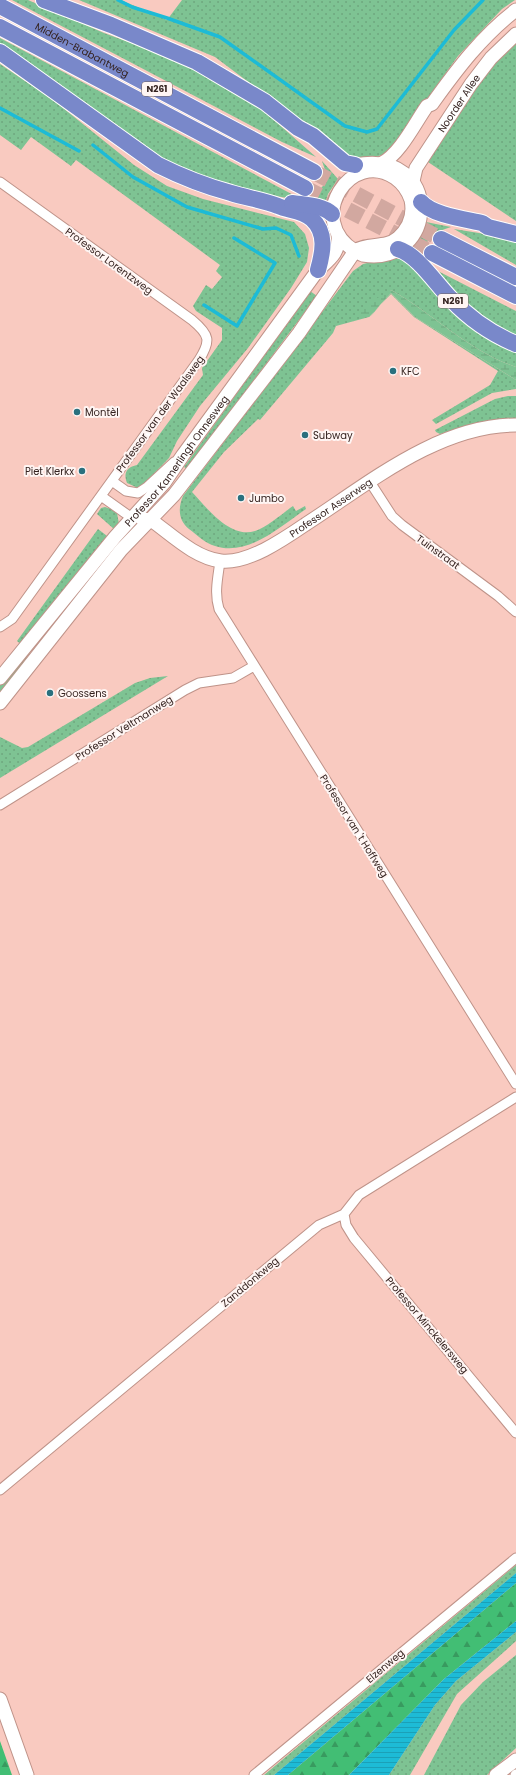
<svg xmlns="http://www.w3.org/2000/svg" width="516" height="1775" viewBox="0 0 516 1775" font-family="Poppins,sans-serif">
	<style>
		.grass { fill: url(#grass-dots) }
		.forest { fill: url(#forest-firs) }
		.wetland { fill: url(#wetland-marsh) }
		.water { fill: url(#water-rules) }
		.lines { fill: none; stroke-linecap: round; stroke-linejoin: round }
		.stream { stroke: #1dbbd6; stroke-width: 3.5 }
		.highway-tunnel { stroke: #d2a8a0; stroke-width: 16; stroke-dasharray: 16 8; stroke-linecap: butt }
		.street-casing { stroke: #bf9389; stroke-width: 11 }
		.secondary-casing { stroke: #bf9389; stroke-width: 15 }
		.highway-casing { stroke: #fff; stroke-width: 18 }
		.street { stroke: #fff; stroke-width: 9 }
		.secondary { stroke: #fff; stroke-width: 13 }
		.highway { stroke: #7988ca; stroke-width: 16 }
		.poi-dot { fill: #2a707e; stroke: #fff5f3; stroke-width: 1.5 }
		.labels { text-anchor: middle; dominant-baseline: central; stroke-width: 4; stroke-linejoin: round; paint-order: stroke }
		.shield { fill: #fff5f3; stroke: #71615f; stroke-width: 1 }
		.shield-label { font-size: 9px; font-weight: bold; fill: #34221f }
		.street-label { font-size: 10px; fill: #34221f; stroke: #fff5f3 }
		.poi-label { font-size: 10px; fill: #34221f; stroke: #fff5f3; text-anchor: start }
	</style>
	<defs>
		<pattern id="grass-dots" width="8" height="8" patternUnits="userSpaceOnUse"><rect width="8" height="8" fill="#7ec393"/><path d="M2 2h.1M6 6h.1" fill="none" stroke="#6ea77e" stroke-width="1.8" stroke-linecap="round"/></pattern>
		<pattern id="forest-firs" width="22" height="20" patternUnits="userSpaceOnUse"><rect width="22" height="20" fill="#42be74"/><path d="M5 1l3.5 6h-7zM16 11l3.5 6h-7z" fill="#389a5f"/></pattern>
		<pattern id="wetland-marsh" width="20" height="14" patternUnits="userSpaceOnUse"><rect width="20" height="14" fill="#7ec393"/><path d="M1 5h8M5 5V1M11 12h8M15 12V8" fill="none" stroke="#6ea77e"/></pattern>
		<pattern id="water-rules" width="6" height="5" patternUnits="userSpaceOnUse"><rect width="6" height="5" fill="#1dbbd6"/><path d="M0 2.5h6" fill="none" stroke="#1ba0b7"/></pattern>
	</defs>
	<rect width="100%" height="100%" fill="#f9cac0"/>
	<!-- grass -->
	<path class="grass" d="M12,0h16l76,33 84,31 61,34 67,59 -34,-15z
		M79,0h42l46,20 15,-20h333l-13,9 -44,47 -69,96c-14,7 -26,7 -42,4l-132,-99z
		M0,38l299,160 -1,2 -60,-11 -73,-27 -165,-114z
		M516,42v179l-88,-59 54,-85z
		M0,64l53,36 81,65 33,21 36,13 91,23 11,12 4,14 -2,14 -16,26 -43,60 -48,58 -23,35 -8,17 -27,28 -4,2 -11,-5c-4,-10 0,-16 10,-18l66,-90 -1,-7 20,-28v-12l-26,-17 -3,-5 13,-21 6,4 10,-12 -6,-6 4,-6 -144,-105 -5,6 -40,-29 -10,13 -21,-15z
		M322,161l16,18 -10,15 -3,10 -14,-6 14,-14 1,-11z
		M426,222l25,5c-23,7 -30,15 -22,39l-17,-18 10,-14z
		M454,229l62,10v26z
		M389,258l12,1 11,5 104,84v19c-48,-16 -82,-53 -125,-77l-21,27 21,-24 24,24 101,63v9l-24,4 -56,31 -4,-4 58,-35 8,-14 -84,-54 -23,-23 -22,23 -33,9 -3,7 -73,87 -2,-1 -34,33 -32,40c15,16 38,47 63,39 11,-3 28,-18 38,-25l3,5 9,-5 1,3c-25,17 -58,48 -91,37 -10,-3 -18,-11 -26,-17 -11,-9 -11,-21 -6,-33l170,-225 10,-7z
		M432,268l84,43v27l-30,-16 -36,-32z
		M310,291l7,5 -130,173 -3,-2z
		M508,396h8v24c-27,0 -51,6 -76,14l-4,-2 -1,-2 60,-31z
		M105,507l6,2 6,4 2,11 -4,6 -18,-16 4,-6z
		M98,529l13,10 -88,107 -6,-5z
		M115,543l3,2 -89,109 -29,43v-13z
		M168,676l-168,102v-41l22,11 6,-1 107,-64 15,-5z
		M516,1565v8l-242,202h-10z
		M516,1632v9l-59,53 -47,81h-21l46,-70 21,-24z
		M516,1655v93l-29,27h-63l37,-70 22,-23z"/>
	<!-- forest -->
	<path class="forest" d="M516,1583v38l-72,58 -95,96h-61z
		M0,1741l12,34h-12z"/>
	<!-- wetland -->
	<path class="wetland" d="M391,290c43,24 77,61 125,77v13l-101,-63 -24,-24 -22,24 -12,-1 12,-13z"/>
	<!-- water -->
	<path class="water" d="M516,1573v10l-228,192h-14z
		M516,1621v11l-60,49 -21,24 -46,70h-40l95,-96z"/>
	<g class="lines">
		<!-- stream -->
		<path class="stream" d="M118,0l14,7 35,11 53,19 125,89 22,6 10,-3 77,-99 29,-30
			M0,108l79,43
			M93,145l40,32 54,30 76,22 13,-1 15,7 8,21
			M204,305l33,21 38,-63 -41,-25"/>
		<!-- highway-tunnel -->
		<path class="highway-tunnel" d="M314,172l127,67
			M305,188l127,65"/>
		<!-- street casing -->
		<g class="street-casing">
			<path id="street" d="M0,182l192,138c18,15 19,21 7,40l-187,259 -12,8
				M112,481l14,10 12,2 9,-6 27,-25
				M370,482l22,34 10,9 96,71 18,16
				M101,496l31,22
				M220,561c-2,16 -6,32 -1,48l297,475
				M0,805l185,-115 14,-7 34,-5 21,-12
				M344,1214l2,11 8,13 162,195
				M0,1490l319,-265 25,-11 15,-19 157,-98
				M254,1775l262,-217
				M515,1775l1,-1"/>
		</g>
		<!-- secondary casing -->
		<g class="secondary-casing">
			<g id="secondary">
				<path d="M382,163c18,-9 33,-40 45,-57l5,-2c25,-35 50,-68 84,-94"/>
				<path id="s1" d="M413,181l3,-13 55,-84 20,-26 25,-24"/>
				<path id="s2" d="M142,519l9,1c21,15 44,38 70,41 27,3 63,-22 85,-37 62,-40 132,-99 210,-99"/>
				<path id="s3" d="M0,678l115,-141 49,-54 19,-28 135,-185c12,-11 22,-18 20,-35"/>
				<path d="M0,703l121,-153 53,-55 125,-162 56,-82c13,-9 30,-2 43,-13 11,-10 16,-24 13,-38 -3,-9 -9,-17 -16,-22 -44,-30 -91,41 -40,73 2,1 5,3 8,4 75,12 82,-107 -8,-90"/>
				<path d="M0,1699l27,76"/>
				<path d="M496,1775l20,-15"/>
			</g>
		</g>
		<!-- highway casing -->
		<g class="highway-casing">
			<g id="highway">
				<path d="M44,0l67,25 86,37 68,40 33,26 15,8 32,27 10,2"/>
				<path id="s4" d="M0,6l314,166"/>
				<path d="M0,27l305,161"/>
				<path d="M0,52l158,113c24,12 47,21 73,28 16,5 32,7 47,13 11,5 24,4 34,13 15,14 11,33 6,51"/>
				<path d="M421,202c11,13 43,17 61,21l6,4 28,7"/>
				<path d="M292,203c13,2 30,2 40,11"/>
				<path d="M441,239l75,38"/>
				<path d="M398,249c20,6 38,35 53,50 17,18 41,35 65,45"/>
				<path d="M432,253l84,43"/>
			</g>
		</g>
		<!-- street -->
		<use href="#street" class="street"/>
		<!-- secondary -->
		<use href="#secondary" class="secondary"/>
		<!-- highway -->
		<use href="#highway" class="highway"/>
	</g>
	<!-- markers -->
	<g class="poi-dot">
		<circle cx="393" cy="371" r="4"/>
		<circle cx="77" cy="412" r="4"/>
		<circle cx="305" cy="435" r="4"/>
		<circle cx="82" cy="471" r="4"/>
		<circle cx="241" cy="498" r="4"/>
		<circle cx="50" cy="693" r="4"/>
	</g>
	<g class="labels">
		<!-- shield labels -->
		<g class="shield">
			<rect x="142" y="82" width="30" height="14" rx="3"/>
			<rect x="438" y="294" width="30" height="14" rx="3"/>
		</g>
		<g class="shield-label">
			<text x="157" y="89">N261</text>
			<text x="453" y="301">N261</text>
		</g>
		<!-- street labels -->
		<g class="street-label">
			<text stroke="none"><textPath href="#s4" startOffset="93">Midden-Brabantweg</textPath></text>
			<text stroke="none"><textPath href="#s1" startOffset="91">Noorder Allee</textPath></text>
			<text transform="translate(109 261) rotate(36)">Professor Lorentzweg</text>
			<text transform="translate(160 414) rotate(-54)">Professor van der Waalsweg</text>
			<text stroke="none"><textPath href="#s3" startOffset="280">Professor Kamerlingh Onnesweg</textPath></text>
			<text stroke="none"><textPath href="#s2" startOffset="215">Professor Asserweg</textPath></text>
			<text transform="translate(438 552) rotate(36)">Tuinstraat</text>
			<text transform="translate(124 728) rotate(-32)">Professor Veltmanweg</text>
			<text transform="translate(354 826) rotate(58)">Professor van 't Hoffweg</text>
			<text transform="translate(250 1282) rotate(-40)">Zanddonkweg</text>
			<text transform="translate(427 1325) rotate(50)">Professor Minckelersweg</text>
			<text transform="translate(385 1666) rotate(-40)">Elzenweg</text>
		</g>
		<!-- poi labels -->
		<g class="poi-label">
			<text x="401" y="371">KFC</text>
			<text x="85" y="412">Montèl</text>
			<text x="313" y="435">Subway</text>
			<text x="74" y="471" text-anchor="end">Piet Klerkx</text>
			<text x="249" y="498">Jumbo</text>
			<text x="58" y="693">Goossens</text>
		</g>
	</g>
</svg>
